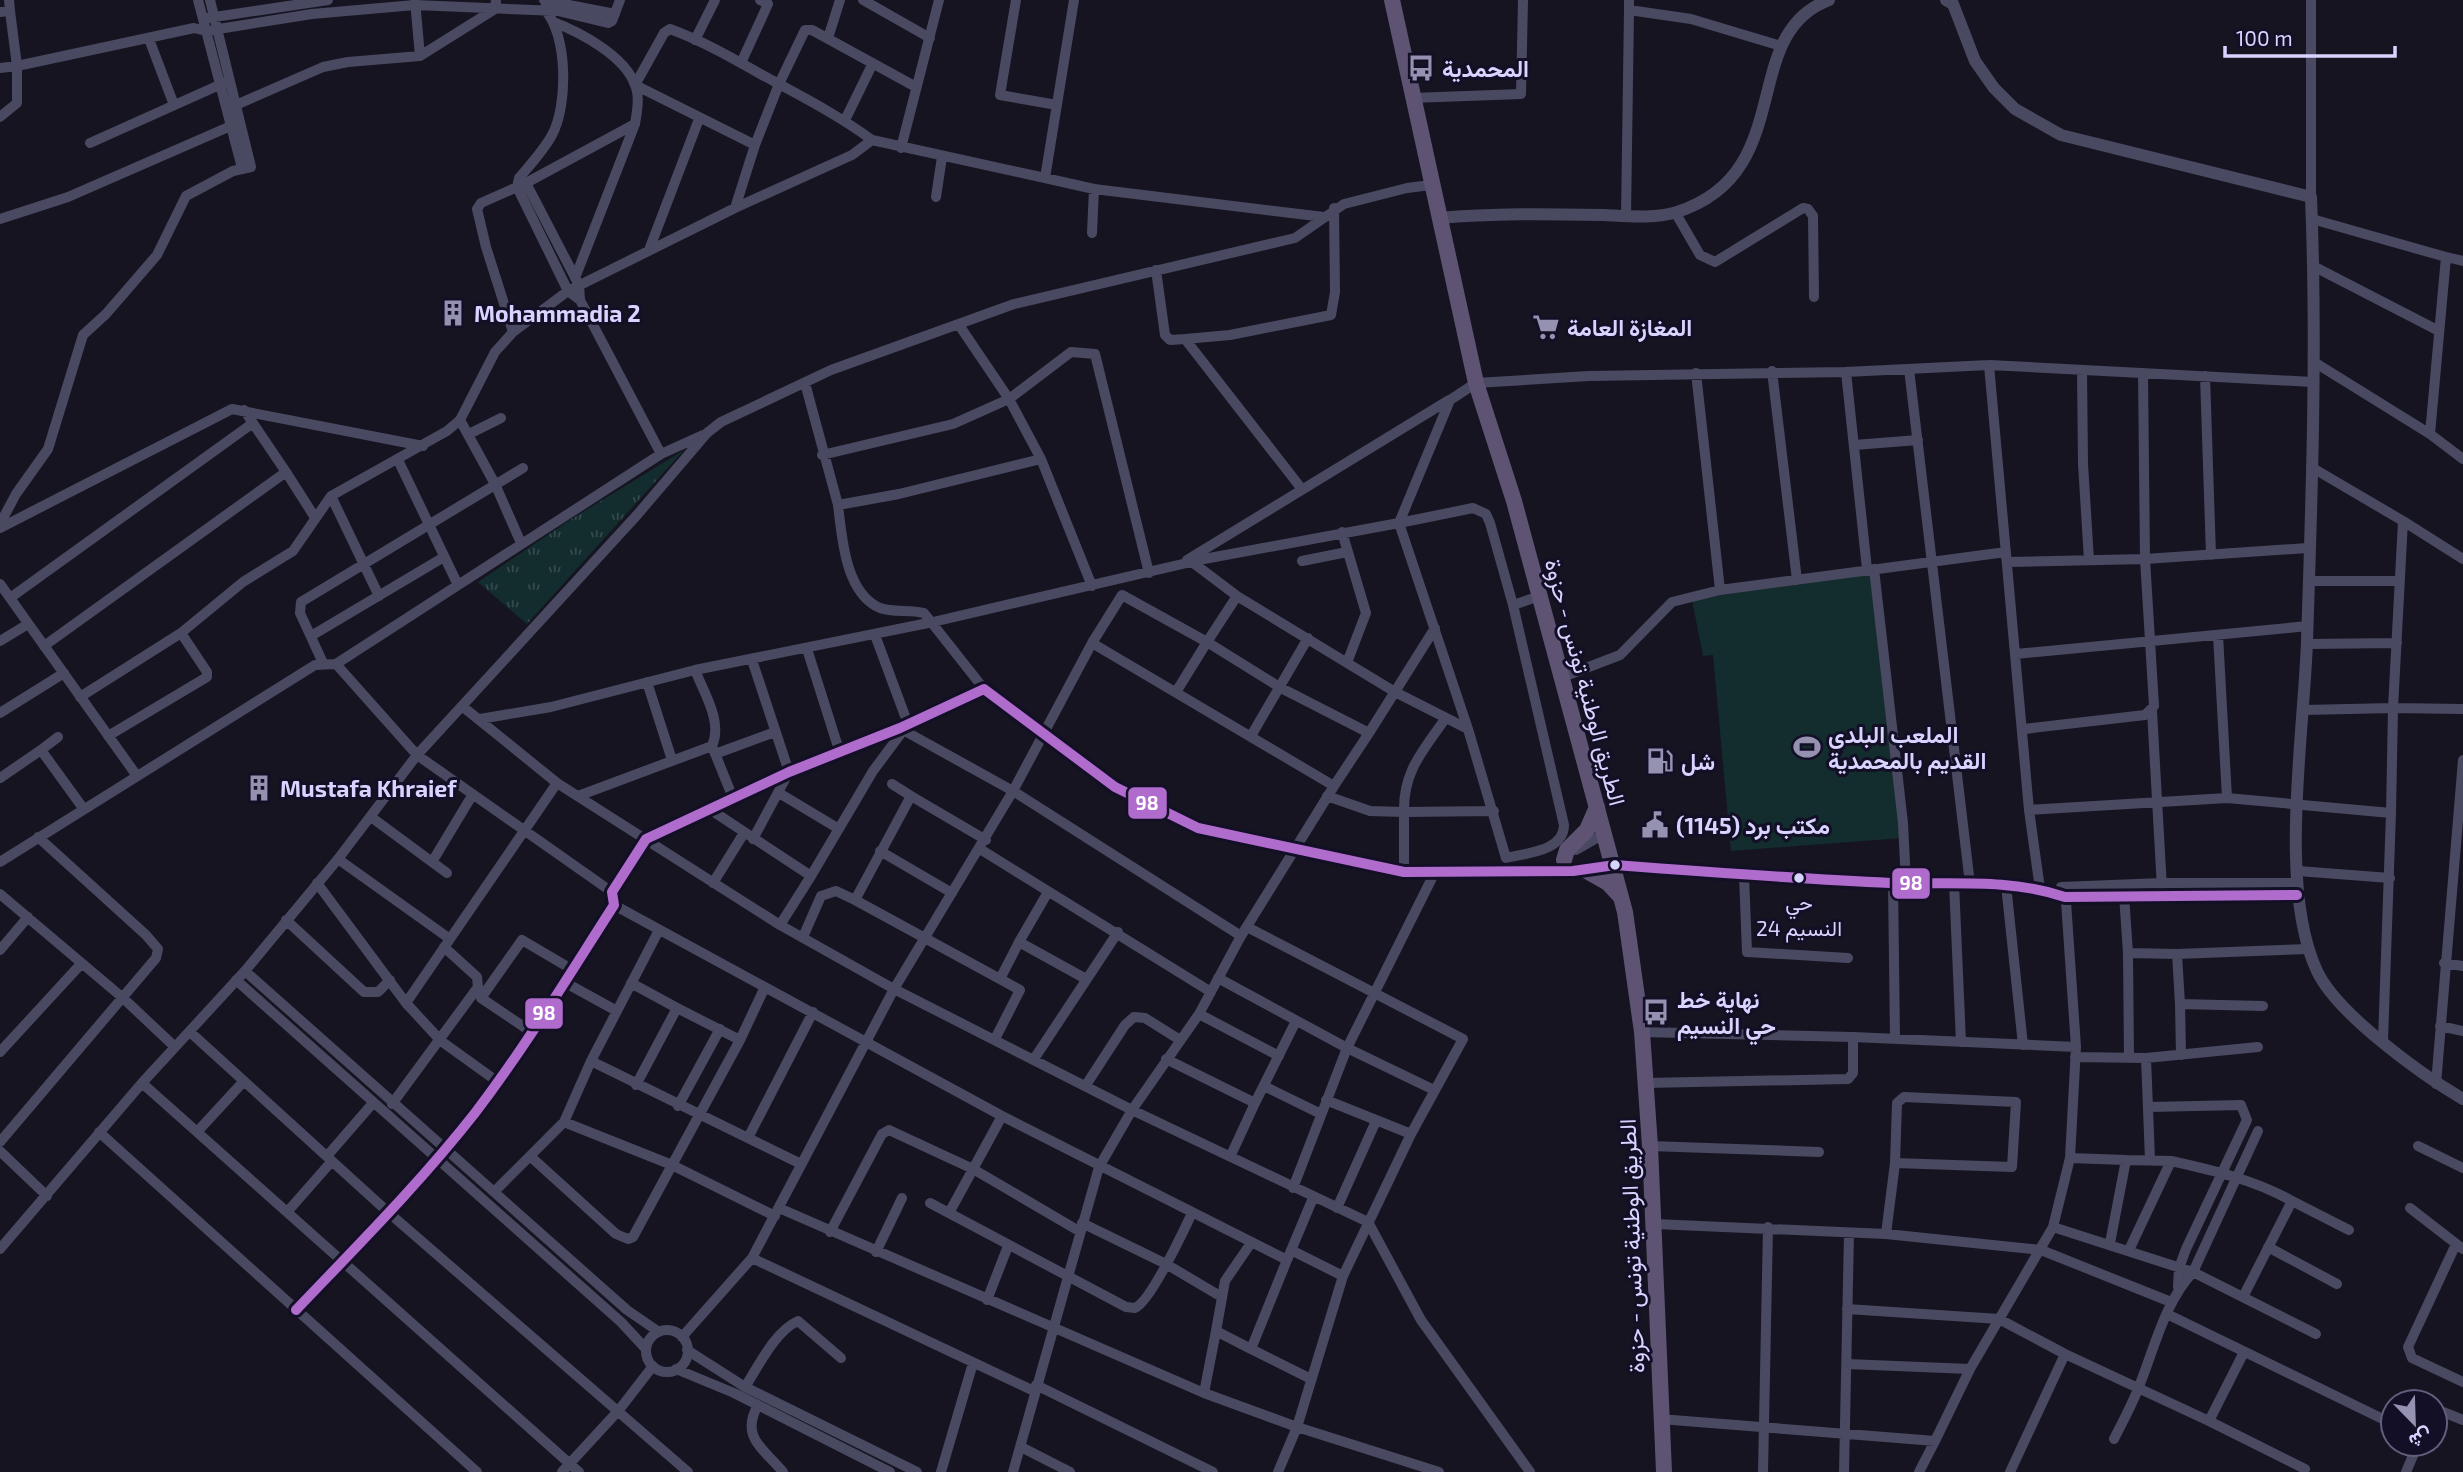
<svg xmlns="http://www.w3.org/2000/svg" width="2463" height="1472" viewBox="0 0 2463 1472" font-family="'Exo 2',Vazirmatn,sans-serif">
	<style>
		.park { fill: url(#park-tufts) }
		.pitch { fill: #132c2d }
		.lines { fill: none; stroke-linecap: round; stroke-linejoin: round }
		.minor { stroke: #4a4962; stroke-width: 10 }
		.tertiary { stroke: #4a4962; stroke-width: 12 }
		.primary { stroke: #5e5373; stroke-width: 16 }
		.bus-1-casing { stroke: #130f26; stroke-width: 16 }
		.bus-1 { stroke: #b06ccc; stroke-width: 10 }
		.bus-dot { fill: #d9d4ff; stroke: #130f26; stroke-width: 2.5 }
		.labels { text-anchor: middle; dominant-baseline: central; stroke-width: 6; stroke-linejoin: round; paint-order: stroke }
		.bus-label { font-size: 21px; fill: #d9d4ff; stroke: #130f26 }
		.poi-label { font-size: 23px; font-weight: bold; fill: #d9d4ff; stroke: #130f26; text-anchor: start }
		.street-label { font-size: 23px; fill: #d9d4ff; stroke: #130f26 }
		.line-badge { stroke: #130f26; stroke-width: 2.5 }
		.badge-label { font-size: 19px; text-anchor: middle; font-weight: bold; fill: #fff }
	</style>
	<defs>
		<pattern id="park-tufts" width="24" height="20" patternUnits="userSpaceOnUse" patternTransform="scale(1.75)"><rect width="24" height="20" fill="#132c2d"/><path d="M3 7l-1-3M5 7V3M7 7l1-3M15 17l-1-3M17 17v-4M19 17l1-3" fill="none" stroke="#354a4c"/></pattern>
	</defs>
	<rect width="100%" height="100%" fill="#161421"/>
	<!-- park -->
	<path class="park" d="M684,450l-157,174 -49,-42 95,-64z"/>
	<!-- pitch -->
	<path class="pitch" d="M1872,569l30,269 -171,13 -18,-196 -10,1 -11,-56z"/>
	<g class="lines">
		<!-- minor -->
		<path class="minor" d="M198,0l44,168
			M544,0l71,14
			M547,0l-2,10c23,25 23,96 7,125 -8,15 -22,30 -33,43l-2,9 51,104 12,9
			M863,0l67,38
			M1016,0l-16,95 57,10
			M1074,0l-29,178 49,11 230,28
			M1629,0v10l62,9 90,27
			M415,1l5,55
			M0,12l10,-1 -1,-11
			M208,18l120,-18
			M553,22c27,10 72,34 82,63 5,11 2,27 0,39l-60,154
			M828,38l12,-38
			M149,39l25,66
			M695,40l20,-40
			M741,63l27,-59 -8,-4
			M0,68l17,-2 -7,-55
			M1412,98l109,-4 2,-94
			M236,105l87,-38 25,-5 72,-6 75,-47 1,-9
			M0,117l17,-14v-37l177,-38 12,3 106,-17 103,-9 143,6 50,12 4,-2 8,-21
			M845,120l28,-57
			M872,140c-34,-25 -71,-44 -108,-64 -30,-17 -61,-35 -94,-47l-6,4 -29,52 120,60 24,-61 26,-54h7l104,57
			M90,143l136,-61
			M901,148l38,-148
			M519,178l7,5 53,102 1,15 81,154
			M936,197l6,-40
			M2311,197v-197
			M735,208l20,-63
			M1675,212l25,43 15,7 88,-54 5,1 5,7 1,81
			M1626,217l3,-207
			M0,219l68,-22 172,-75
			M2312,219l134,38 -16,177
			M1092,233l2,-44
			M649,250l50,-131
			M2446,257l17,4
			M2313,266l126,65
			M1156,270l9,65 5,5 15,-1 116,149
			M959,325l50,74 62,-47 24,2 54,219
			M513,332l-27,-85 -9,-38 4,-6 45,-20 109,-59
			M1185,339l45,-4 101,-20 4,-23 -1,-84
			M2314,362l116,72 33,25
			M1989,365l40,445 11,79
			M1909,369l61,515
			M2082,370l1,94 6,96
			M1772,371l25,209
			M1696,373l24,217 286,-38
			M2205,376l6,179
			M805,383l33,122 61,-11 142,-35 51,127
			M460,420l35,64 26,59
			M469,434l32,-16
			M1854,445l64,-5
			M822,455l131,-31 56,-25 32,60
			M398,460l60,125
			M2311,467l92,54 -10,187 70,1
			M286,472l28,44
			M331,496l48,100
			M838,505c4,32 7,88 42,103 13,5 30,1 44,5l60,76
			M2403,521l60,38
			M0,524l16,-30 32,-45 35,-114 23,-21 51,-59 29,-59 47,-25 18,-4 -41,-167
			M0,528l232,-119 191,37
			M1342,532l24,81 -18,47
			M1187,560l262,-160
			M1302,561l45,-9
			M1192,562l45,34
			M2007,562l138,-3 163,-11
			M1867,569l-21,-197 143,-7 324,17
			M1874,569l29,254 3,60
			M2309,581h89
			M0,584l137,192
			M10,598l243,-175
			M1513,605l27,-9
			M311,636l133,-79
			M0,641l28,-17
			M1092,643l30,-48 85,47 -31,50
			M2307,644l90,-1
			M44,646l242,-174 -42,-62
			M807,649l33,104
			M2016,654l292,-28
			M752,660l37,112 -36,67
			M323,663l-23,-50 1,-11 222,-134
			M695,670c9,23 28,52 17,76l21,52
			M1560,678l60,-23 52,-53 48,-12
			M647,682l25,78
			M80,697l101,-64 62,-51 50,-31 38,-55 116,-65 13,-11 35,-68 18,-20 55,-41 167,-83 117,-53 20,-15 173,38
			M462,706l95,77 223,142 114,64 238,121 236,112 53,98 109,152
			M2304,710l89,-2 -2,105
			M2152,711l10,177
			M0,713l64,-40
			M480,719l71,-12 144,-37 238,-48 271,-63 195,-36 51,-123 26,-17 113,-7 257,-4
			M1445,719c-22,32 -42,52 -41,93l90,-1
			M2024,729l121,-14 9,-9 -9,-147 -2,-186
			M1369,733l66,-105
			M108,736l99,-59v-5l-26,-39
			M1251,736l57,-98
			M41,750l17,-13
			M715,754l60,-22
			M0,778l41,-28 42,58
			M779,793l60,36
			M578,796l134,-50
			M911,796l75,44
			M1327,796l43,15 34,1v60
			M2227,798l164,15 -8,227
			M711,810l100,66 62,-105 35,-47 -33,-89
			M2029,810l198,-12 -9,-163
			M371,817l76,56
			M980,849l231,143
			M1576,850l28,-16
			M880,851l72,42
			M338,859l112,80
			M0,862l315,-197 21,-1
			M432,862l41,-68
			M2298,871l92,7
			M1744,875l3,77 101,6
			M317,883l89,120 151,-220
			M713,883l31,-50
			M1893,883l2,156
			M1954,883l7,159
			M2006,885l17,160
			M2061,887l101,-4h135
			M612,892l-195,-137 -81,-91 325,-210 42,-19
			M0,894l123,104 52,49
			M2124,895l4,58 49,1 3,50 83,2
			M855,900l145,79
			M614,905l388,211 285,144 26,-62
			M286,920l78,72h14l12,-12
			M780,925l31,-49
			M1247,927l216,112 -52,95 -68,142 -46,151 -19,45
			M1241,936l-228,-145 79,-148 242,143 35,-53 -88,-45 -74,-46 30,-46 158,96 73,37 38,129c21,-5 58,-7 58,-33l-51,-220 -23,-82 -4,-9 -13,-6 -74,15 69,206
			M803,937l18,-41 15,-5 19,9 56,-104 -19,-12
			M1019,942l29,-50
			M0,950l28,-33
			M2128,953l1,105
			M2177,954l131,-5
			M2444,963l19,3
			M245,971l382,339 32,22
			M1218,978l129,70 87,42
			M236,980l385,342 25,27
			M566,983l49,27
			M631,983l46,25
			M406,1003l35,38 57,41
			M2180,1004l1,51
			M1199,1014l80,42
			M2440,1026l23,5
			M190,1032l199,181 299,259
			M1642,1032l211,5 223,10
			M533,1033l-52,-35 41,-58 51,30
			M995,1039l25,-49 -20,-11 19,-37 67,37
			M0,1052l81,-88
			M2075,1057l71,1 4,102
			M2146,1058l112,-11
			M1034,1059l84,-127
			M1166,1059l89,44 41,-82
			M591,1061l68,-131
			M142,1083l437,389
			M1646,1083l202,-4 5,-6v-36
			M2436,1084l27,-324
			M636,1085l41,-77 63,32
			M1086,1085l39,-60 9,-8 11,1 35,22
			M1264,1086l57,28
			M1904,1097l112,5 -4,65 -117,-4 2,-60z
			M1326,1100l85,34
			M392,1104l86,-117 -1,-10 -33,-30
			M678,1106l42,-77
			M2149,1107l92,-2 6,15 -61,129 -7,19 -1,19
			M564,1122l108,43 103,51
			M99,1132l378,340
			M197,1132l47,-51
			M749,1136l64,-124
			M0,1142l156,-184 2,-9 -12,-14 -108,-98
			M1650,1146l169,6
			M2418,1146l45,22
			M0,1151l47,45
			M1231,1155l24,-52
			M327,1156l46,-53
			M531,1157l85,77 12,5 5,-2 107,-197 25,-53
			M2070,1158l56,2
			M1293,1188l54,-140 87,-174
			M494,1192l70,-70 27,-61 210,103
			M2292,1201l57,29
			M930,1203l19,10 53,-97
			M779,1208l425,185 93,34 142,45
			M1337,1208l39,-87
			M2410,1208l53,41
			M288,1211l44,-50
			M949,1213l177,94 9,1c16,-7 48,-76 57,-95
			M1082,1223l84,41 54,32
			M1655,1224l231,10 155,16 130,52
			M2053,1227l17,-69 6,-111 -11,-160
			M830,1232l52,-98 7,-4 84,39 106,62
			M1886,1234l9,-71
			M2110,1243l16,-83 45,1
			M2456,1244l-48,103 4,11 51,24
			M2268,1247l69,37
			M0,1249l142,-166 103,-112 93,-112 79,-104 220,-240 70,-82 14,-11 110,-52 183,-66 281,-66 49,-34 63,-16 24,-3
			M1291,1250l52,26
			M2129,1250l42,-89c41,9 84,19 121,40l-49,96
			M876,1252l26,-54
			M752,1258l282,133
			M987,1300l21,-54
			M1847,1309l152,10 66,35 144,67 96,48 -1,3
			M296,1310c61,-64 124,-127 179,-197 51,-67 94,-138 139,-208l-2,-13 34,-53 143,-67 111,-44 84,-39 131,98 83,41 206,44 169,-1 42,-6c92,7 184,14 276,18 58,2 118,-5 174,14l232,-2
			M2167,1314l226,110
			M646 1351a21 21 0 1 1 42 0a21 21 0 1 1-42 0Z
			M1216,1331l9,-50 26,-38
			M682,1337l70,-79 142,-269 119,-198 -110,-61
			M1251,1349l60,30
			M687,1350l58,37 172,85
			M1847,1364l123,5
			M676,1369l58,24 156,79
			M1036,1385l177,87
			M745,1387c13,-20 30,-56 53,-66l43,37
			M1204,1393l12,-62 35,18 36,-89
			M758,1405c-18,32 5,43 25,67
			M2435,1415l8,-3 20,8
			M1660,1419l275,22 35,-72 83,-142 140,45 123,62
			M2209,1421l34,-67
			M2114,1439c9,-18 19,-36 26,-55 15,-38 25,-82 53,-112l65,-141
			M1021,1447l49,25
			M562,1472l57,-62 34,-44
			M941,1472l32,-109
			M1013,1472l86,-305 33,-57 67,-96 42,-78 93,-150
			M1763,1472l5,-245
			M1844,1472l5,-239
			M1919,1472l16,-31
			M2010,1472l55,-118
			M2406,1472l12,-28"/>
		<!-- tertiary -->
		<path class="tertiary" d="M1946,0l7,4 22,57 19,27 21,21 46,26 250,62c6,147 1,296 -4,444 -3,94 -29,246 10,330 20,43 105,104 146,128
			M1439,218c54,-5 109,-4 164,-3 23,1 51,4 74,-3 122,-39 60,-178 152,-212"/>
		<!-- primary -->
		<path class="primary" d="M1392,0l84,383 38,118 111,411 17,120 8,114 14,326
			M1564,860l3,-10 20,-20 10,-23
			M1585,870l23,13 13,14"/>
		<!-- bus-1 casing -->
		<g class="bus-1-casing">
			<path id="bus-1" d="M296,1310c61,-64 124,-127 179,-197 51,-67 94,-138 139,-208l-2,-13 34,-53 143,-67 111,-44 84,-39 131,98 83,41 206,44 169,-1 42,-6c92,7 184,14 276,18 58,2 118,-5 174,14l232,-2"/>
		</g>
		<!-- bus-1 -->
		<use href="#bus-1" class="bus-1"/>
	</g>
	<!-- icons -->
	<defs>
		<g id="bus-bare" transform="scale(2.1)"><path d="M-5-6H5V4H4V6H2V4H-2V6H-4V4H-5ZM-3.5-4V0h7V-4ZM-3.5 1.2v1.5H-2V1.2ZM2 1.2v1.5H3.5V1.2Z" fill="#9591b1" stroke="#130f26" stroke-width="2.5" paint-order="stroke"/></g>
		<g id="building-bare" transform="scale(2.1)"><path d="M-4-6H4V6H1V3H-1V6H-4ZM-2.5-4.3h1.7v1.8h-1.7ZM.8-4.3h1.7v1.8H.8ZM-2.5-1h1.7V.8h-1.7ZM.8-1h1.7V.8H.8Z" fill="#9591b1" stroke="#130f26" stroke-width="2.5" paint-order="stroke"/></g>
		<g id="supermarket-bare" transform="scale(2.1)"><path d="M-6-5.5h2.5l.6 2H6L4.5 2H-2.5L-4.4-4H-6ZM-1.5 3.2a1.3 1.3 0 1 0 .1 0ZM3 3.2a1.3 1.3 0 1 0 .1 0Z" fill="#9591b1" stroke="#130f26" stroke-width="2.5" paint-order="stroke"/></g>
		<g id="stadium-bare" transform="scale(2.1)"><path d="M0-5a6.5 5 0 1 0 0 10a6.5 5 0 1 0 0-10ZM-3.5-1.8h7v3.6h-7Z" fill="#9591b1" stroke="#130f26" stroke-width="2.5" paint-order="stroke"/></g>
		<g id="fuel-bare" transform="scale(2.1)"><path d="M-5.5-6h7V0h2V4h1.3V-2.5L3-4.5l.8-.8L6-3V5H2.5V1h-1V6h-7ZM-4.2-4.7v3.2H.2V-4.7Z" fill="#9591b1" stroke="#130f26" stroke-width="2.5" paint-order="stroke"/></g>
		<g id="civic-bare" transform="scale(2.1)"><path d="M-.6-6.5H3V-4.5H.6V-3L4-1V1h2V6H-6V1h2V-1L-.6-3ZM-1.2 2.5V6h2.4V2.5Z" fill="#9591b1" stroke="#130f26" stroke-width="2.5" paint-order="stroke"/></g>
	</defs>
	<g fill-rule="evenodd">
		<use href="#bus-bare" x="1421" y="68"/>
		<use href="#building-bare" x="453" y="313"/>
		<use href="#supermarket-bare" x="1546" y="327"/>
		<use href="#stadium-bare" x="1807" y="747"/>
		<use href="#fuel-bare" x="1660" y="761"/>
		<use href="#building-bare" x="259" y="788"/>
		<use href="#civic-bare" x="1655" y="825"/>
		<use href="#bus-bare" x="1656" y="1012"/>
	</g>
	<!-- markers -->
	<g class="bus-dot">
		<circle cx="1615" cy="865" r="6"/>
		<circle cx="1799" cy="878" r="6"/>
	</g>
	<g class="labels">
		<!-- bus labels -->
		<g class="bus-label">
			<text x="1799" y="901">حي<tspan x="1799" dy="26">النسيم 24</tspan></text>
		</g>
		<!-- poi labels -->
		<g class="poi-label">
			<text x="1442" y="68">المحمدية</text>
			<text x="474" y="313">Mohammadia 2</text>
			<text x="1567" y="327">المغازة العامة</text>
			<text x="1828" y="734">الملعب البلدي<tspan x="1828" dy="26">القديم بالمحمدية</tspan></text>
			<text x="1681" y="761">شل</text>
			<text x="280" y="788">Mustafa Khraief</text>
			<text x="1676" y="825">مكتب برد (1145)</text>
			<text x="1677" y="999">نهاية خط<tspan x="1677" dy="26">حي النسيم</tspan></text>
		</g>
		<!-- street labels -->
		<g class="street-label">
			<text transform="translate(1586 682) rotate(75)">الطريق الوطنية تونس - حزوة</text>
			<text transform="translate(1631 1246) rotate(-92)">الطريق الوطنية تونس - حزوة</text>
		</g>
	</g>
	<g class="line-badge">
		<rect x="1127" y="786" width="41" height="34" rx="7" fill="#b06ccc"/>
		<rect x="1891" y="867" width="40" height="33" rx="7" fill="#b06ccc"/>
		<rect x="524" y="997" width="40" height="33" rx="7" fill="#b06ccc"/>
	</g>
	<g class="badge-label">
		<text x="1147" y="810">98</text>
		<text x="1911" y="890">98</text>
		<text x="544" y="1020">98</text>
	</g>
	<!-- north arrow -->
	<g transform="translate(2414 1423) rotate(157)"><circle r="33" fill="#130f26" stroke="#625e7d" stroke-width="2"/>
	<path d="M0-5L12 26L0 18L-12 26Z" fill="#9591b1"/>
	<text y="-10" font-size="19" font-weight="bold" text-anchor="middle" fill="#d9d4ff">ش</text>
	</g>
	<!-- scale -->
	<path d="M2225 46v10h170v-10" fill="none" stroke="#d9d4ff" stroke-width="3.5"/>
	<text x="2236" y="46" font-size="21" fill="#d9d4ff" stroke="#130f26" stroke-width="5" paint-order="stroke">100 m</text>
</svg>
